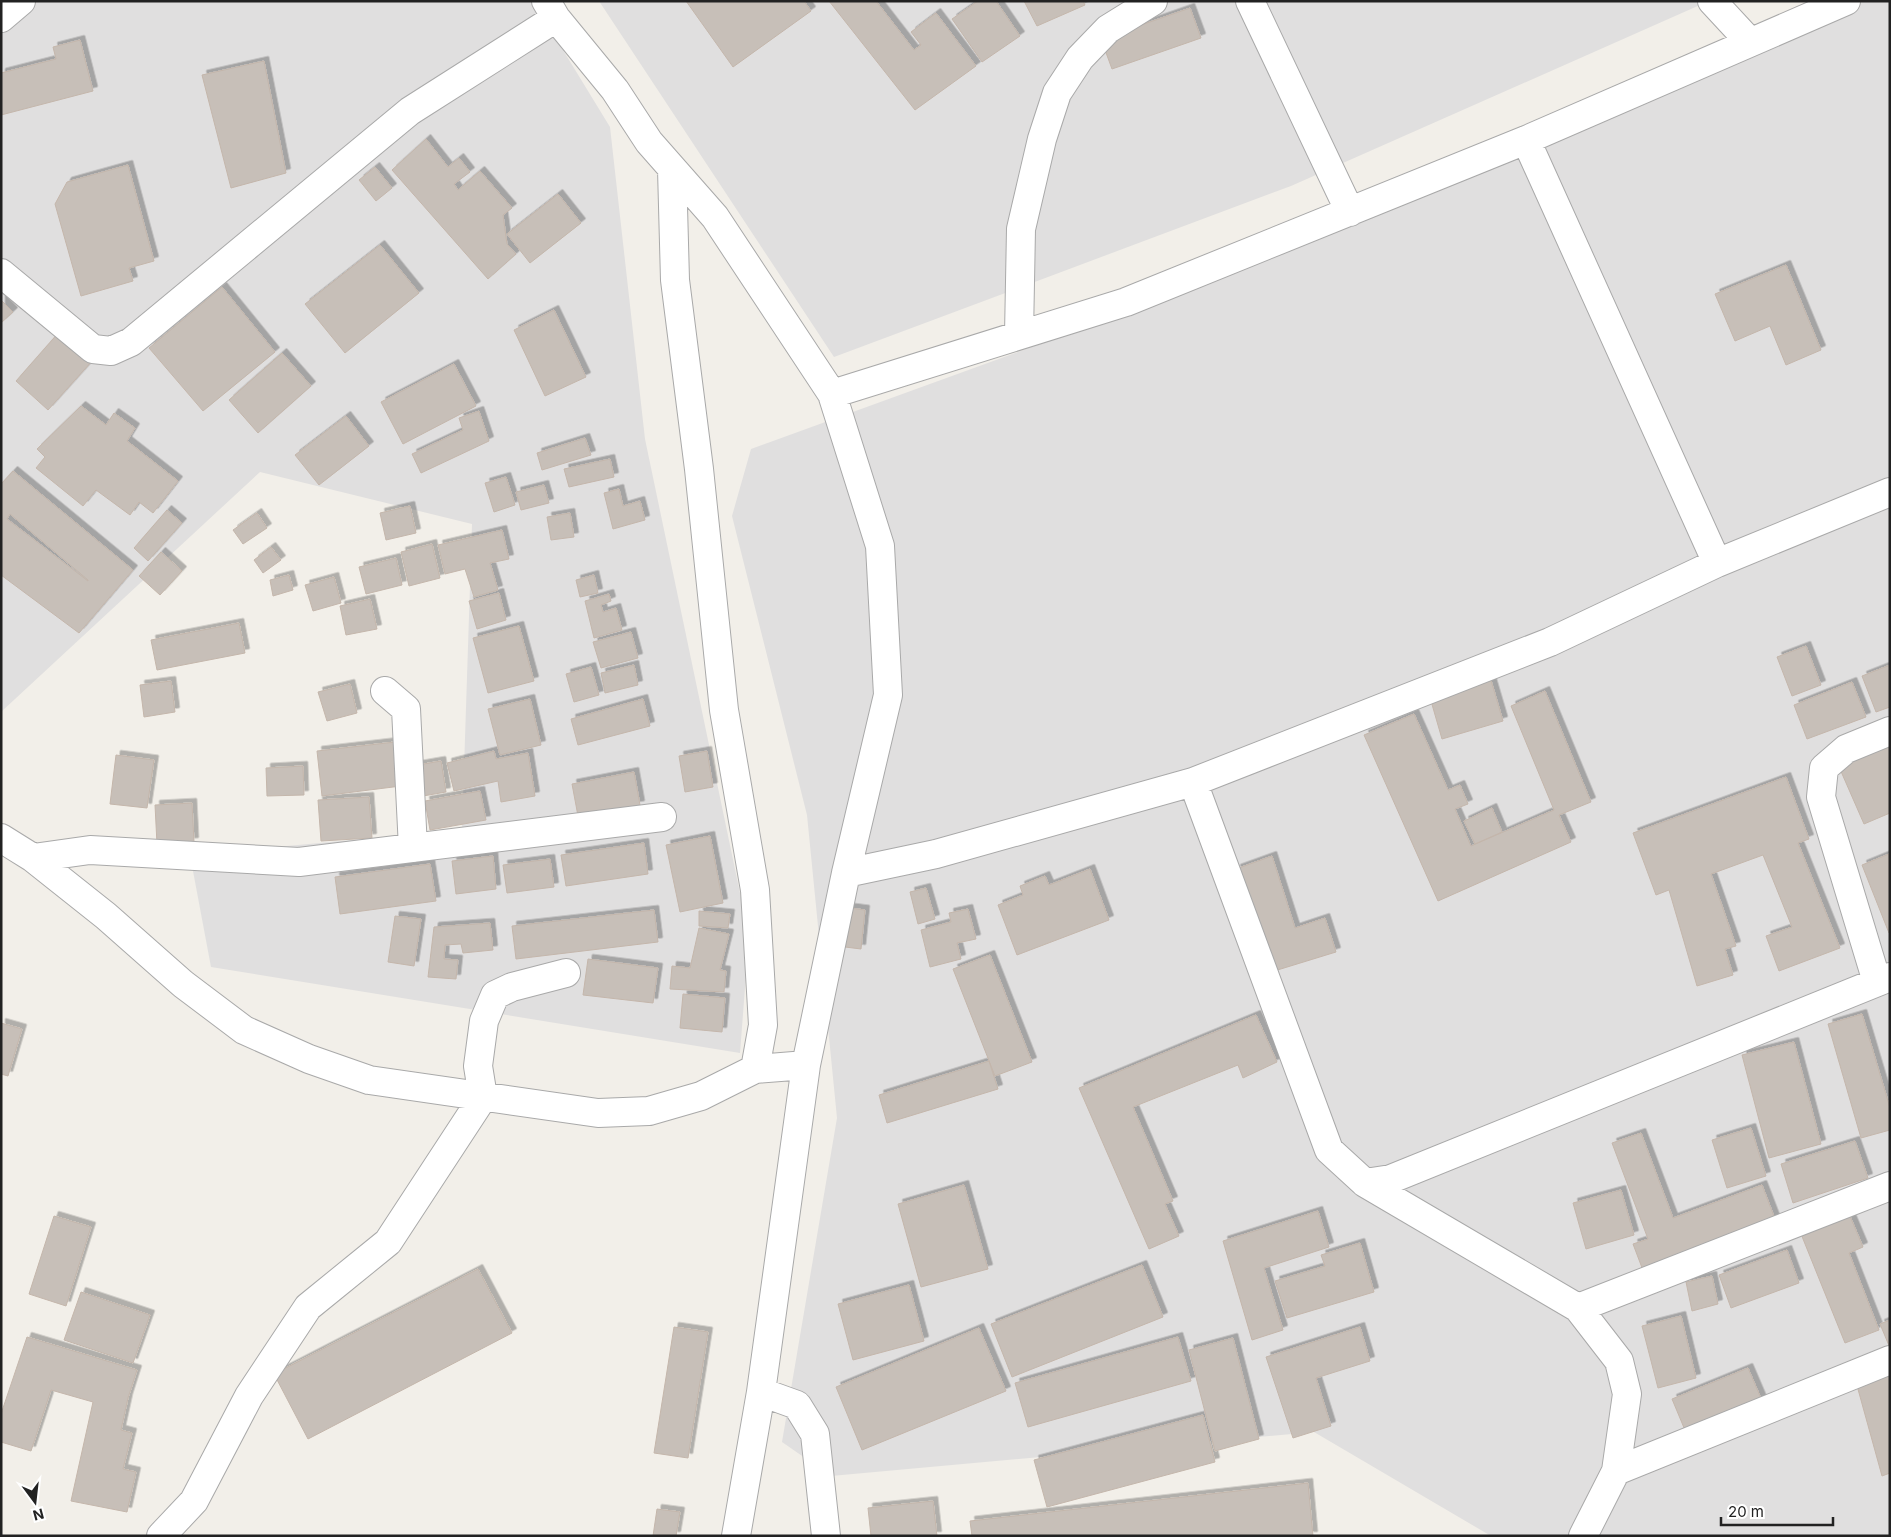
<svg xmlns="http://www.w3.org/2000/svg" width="1891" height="1537" viewBox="0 0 1891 1537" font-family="Inter,sans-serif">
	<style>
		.residential { fill: #e0dfdf }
		.building { fill: #c7bfb8; stroke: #c4b6ab; fill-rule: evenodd; filter: url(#shadow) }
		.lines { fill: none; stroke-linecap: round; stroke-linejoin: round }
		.minor-casing { stroke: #a9a9a9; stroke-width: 30 }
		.minor { stroke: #fff; stroke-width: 28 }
	</style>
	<defs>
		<filter id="shadow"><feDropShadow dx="4.5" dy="-4.5" stdDeviation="0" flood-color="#0004"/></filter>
	</defs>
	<rect width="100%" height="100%" fill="#f2efe9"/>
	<!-- residential -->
	<path class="residential" d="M1,1h532l77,126 35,312 104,497 -9,117 -529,-86 -21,-112 272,-25 10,-306 -212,-52 -259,240z
		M599,1h1110l-418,185 -457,171z
		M1858,1h32v1535h-399l-177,-104 -483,44 -49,-34 55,-324 -30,-303 -75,-299 19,-67 391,-142z"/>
	<!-- building -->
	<path class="building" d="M686,1h118l7,10 -78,56z
		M829,1h47l38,49 7,-5 -10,-13 25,-19 40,53 -61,44z
		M978,1h18l24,35 -38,26 -30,-43z
		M1024,1h59l2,4 -48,21z
		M1190,8l11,30 -89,31 -11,-30z
		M80,40l13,51 -92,24v-42l55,-14 -3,-12z
		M264,61l22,112 -55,15 -29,-113z
		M426,139l22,28 11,-9 11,14 -16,12 4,6 22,-19 32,37 -9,7 4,29 9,10 -28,25 -96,-109z
		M128,165l26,96 -25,7 4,13 -52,15 -26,-92 12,-22z
		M375,167l17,21 -16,13 -17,-21z
		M558,194l23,29 -51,40 -23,-29z
		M380,245l39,48 -74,60 -40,-49z
		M1786,265l35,85 -35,15 -16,-39 -35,15 -20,-47z
		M222,287l53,65 -72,59 -54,-63z
		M1,300l12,12 -12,11z
		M554,310l32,67 -41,19 -31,-66z
		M60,331l33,29 -45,50 -32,-29z
		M282,353l29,33 -53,47 -29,-33z
		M454,364l22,42 -73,38 -22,-42z
		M81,406l25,19 8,-12 21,15 -8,13 51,40 -25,32 -14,-11 -9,13 -34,-25 -13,16 -47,-38 9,-11 -8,-8z
		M479,411l10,30 -68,32 -9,-19 51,-24 -4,-12z
		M346,416l23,30 -50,39 -24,-30z
		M585,438l6,17 -49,15 -5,-17z
		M610,459l4,18 -45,10 -5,-18z
		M13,471l120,99 -54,63 -78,-58v-91zM10,514l78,66v1l-77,-59 -4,-3z
		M506,477l9,28 -21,7 -9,-29z
		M544,485l5,18 -28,7 -5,-18z
		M619,489l4,17 17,-5 5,19 -32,9 -9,-36z
		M410,506l6,27 -30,7 -6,-27z
		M167,510l15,13 -34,38 -14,-13z
		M257,513l10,15 -24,16 -10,-14z
		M570,513l4,24 -23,3 -4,-23z
		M502,530l7,29 -19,4 8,27 -24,7 -9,-28 -20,5 -7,-29z
		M432,544l8,34 -31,8 -8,-34z
		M271,547l10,13 -18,13 -9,-13z
		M161,552l21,19 -22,24 -21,-19z
		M396,558l6,27 -36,9 -7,-27z
		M289,575l4,15 -20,6 -3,-16z
		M594,575l4,18 -18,4 -4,-17z
		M334,577l7,26 -28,8 -8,-26z
		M499,593l7,27 -29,9 -8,-28z
		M609,594l2,7 -10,4 2,7 13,-4 6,22 -28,8 -9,-37z
		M370,599l7,30 -31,6 -6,-29z
		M239,623l6,30 -88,17 -6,-30z
		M519,626l15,55 -46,12 -15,-55z
		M631,632l7,26 -37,10 -8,-26z
		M1806,646l15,39 -29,11 -15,-39z
		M634,665l4,20 -33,8 -4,-20z
		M1890,665v42l-14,5 -14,-36z
		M591,667l8,28 -25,7 -8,-28z
		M1490,677l13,44 -61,18 -13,-45z
		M171,681l4,31 -31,5 -4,-32z
		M1852,682l14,35 -59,22 -13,-34z
		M350,684l7,29 -30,8 -9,-29z
		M1545,691l46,111 -32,13 12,27 -133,59 -74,-166 50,-21 34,76 12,-5 8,19 -13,5 16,37 83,-36 -43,-104z
		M530,699l11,46 -41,10 -12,-46z
		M643,699l7,27 -72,19 -7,-26z
		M1890,736v77l-26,11 -28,-64z
		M395,742l6,44 -79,10 -5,-45z
		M494,751l2,8 32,-6 7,43 -34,6 -3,-21 -44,10 -7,-28z
		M707,751l6,36 -28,5 -6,-36z
		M116,755l38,5 -7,48 -37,-4z
		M441,761l5,31 -23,4 -5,-31z
		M303,766l1,29 -37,1 -1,-28z
		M634,772l6,33 -62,11 -6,-32z
		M1786,777l23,62 -11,4 42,105 -61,23 -13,-35 26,-9 -29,-72 -52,19 25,72 -11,3 8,26 -36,11 -28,-96 -13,5 -23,-62z
		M480,791l6,29 -56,10 -5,-29z
		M369,797l3,41 -51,3 -3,-41z
		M192,803l2,39 -37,2 -2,-39z
		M1492,808l10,24 -27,12 -11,-23z
		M710,836l13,67 -43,9 -14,-67z
		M644,843l4,31 -82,12 -5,-31z
		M1889,854l1,79h-1l-27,-68z
		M493,856l3,33 -40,5 -4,-33z
		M1272,856l23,72 30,-10 11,34 -65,20 -35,-103z
		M550,859l4,28 -47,6 -4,-28z
		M430,864l6,37 -96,13 -5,-37z
		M1090,869l19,51 -92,35 -19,-50 25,-10 -3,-9 25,-10 4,9z
		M926,888l9,31 -17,5 -8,-32z
		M842,907l23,3 -4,39 -24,-3z
		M968,909l8,30 -19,4 4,16 -31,8 -9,-37 30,-8 -2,-9z
		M654,910l4,32 -142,17 -4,-33z
		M699,911l31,3 -2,14 -29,-2z
		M395,916l26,3 -7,47 -26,-4z
		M490,923l3,27 -30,3 -2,-9 -16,1 -1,14 14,1 -2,19 -28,-2 6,-50z
		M699,928l30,6 -9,36 6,1 -2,21 -54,-3 2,-23 18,2z
		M990,955l42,107 -37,14 -42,-107z
		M588,959l70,9 -5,35 -70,-8z
		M683,994l42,4 -3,34 -42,-4z
		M1862,1014l28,94v22l-29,8 -33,-114z
		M1256,1015l21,47 -34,16 -5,-13 -105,42 40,94 -8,3 14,32 -30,13 -70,-161z
		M1,1023l21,6 -14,47 -7,-2z
		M1794,1042l27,102 -52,14 -27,-103z
		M989,1061l9,28 -111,34 -8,-28z
		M1751,1128l15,48 -39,12 -15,-48z
		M1641,1133l32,85 89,-33 13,34 -131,54 -11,-29 15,-5 -36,-96z
		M1855,1141l13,37 -75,25 -12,-39z
		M964,1185l24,84 -67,18 -23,-83z
		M1621,1190l13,45 -48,14 -13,-46z
		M1847,1209l16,38 -14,6 30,77 -34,13 -46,-114z
		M1318,1211l11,36 -65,21 19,62 -31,10 -29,-99z
		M54,1216l37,11 -25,79 -37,-12z
		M1360,1243l14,49 -87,26 -12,-37 50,-15 -4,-11z
		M1787,1250l12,33 -68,25 -12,-33z
		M1142,1265l21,52 -151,60 -21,-53z
		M478,1269l34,64 -204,106 -34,-65z
		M1712,1276l6,28 -26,7 -6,-29z
		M909,1285l15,56 -71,19 -15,-56z
		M81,1292l69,23 -17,48 -69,-23z
		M1681,1316l15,62 -38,10 -16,-62z
		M1890,1320v28l-10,-24z
		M674,1327l34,5 -20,126 -34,-5z
		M1360,1327l10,34 -54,17 15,48 -38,12 -27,-81z
		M979,1328l27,63 -144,59 -26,-63z
		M27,1337l110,33 -9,28 -7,32 11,3 -9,36 13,3 -9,40 -56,-11 22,-99 -42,-12 -20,61 -30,-9v-28z
		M1178,1337l13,44 -163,46 -13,-44z
		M1233,1338l26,101 -44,12 -26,-101z
		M1748,1368l15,35 -76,32 -15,-36z
		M1890,1369v104l-8,3 -26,-94z
		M1203,1415l12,47 -168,45 -13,-47z
		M1308,1483l5,53h-341l-2,-15z
		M933,1501l4,35h-66l-3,-28z
		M657,1509l23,3 -4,24h-23z"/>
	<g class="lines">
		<!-- minor casing -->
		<g class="minor-casing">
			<path id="minor" d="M546,1l10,17 59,72 34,52 66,75 117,177 48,152 8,149 -42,178 -40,192 -45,327 -25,144
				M1250,1l100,211
				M1712,1l38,41
				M1,18l20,-17
				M1526,140l191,423
				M672,169l3,111 24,189 25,241 31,180 8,135 -8,44
				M1,273l92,76 18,2 20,-9 279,-231 146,-93
				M1019,335l2,-106 21,-90 15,-46 23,-35 28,-29 45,-28
				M832,394l294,-92 400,-162 320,-139
				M385,691l21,18 7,139
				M1193,782l136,368 36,33 213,125 41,53 8,33 -11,77 -33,65
				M1,838l32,20 73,58 77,68 61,46 65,29 60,21 229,33 51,-2 52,-15 54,-27 51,-4
				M33,858l57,-8 209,12 363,-45
				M846,873l90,-19 257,-72 357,-140 167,-79 173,-71
				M1877,982l-56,-185 3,-29 22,-19 44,-18
				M1365,1183l26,-4 499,-202
				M1578,1308l312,-122
				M761,1392l36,13 18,29 11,102
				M1616,1471l274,-111
				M161,1536l33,-35 55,-105 59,-89 80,-65 95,-145 -5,-31 6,-45 11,-26 17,-8 54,-14"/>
		</g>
		<!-- minor -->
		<use href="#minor" class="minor"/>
	</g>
	<!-- border -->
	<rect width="1891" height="1537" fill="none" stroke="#222222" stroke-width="5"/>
	<!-- north arrow -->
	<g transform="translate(35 1502) rotate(165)" stroke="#ffffff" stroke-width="4" paint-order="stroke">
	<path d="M0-4L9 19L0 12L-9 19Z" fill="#222222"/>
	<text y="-8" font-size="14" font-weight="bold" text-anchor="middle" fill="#222222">N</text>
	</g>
	<!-- scale -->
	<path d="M1721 1517v8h112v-8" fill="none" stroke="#222222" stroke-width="2.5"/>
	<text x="1728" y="1517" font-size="15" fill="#222222" stroke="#ffffff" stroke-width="4" paint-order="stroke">20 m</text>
</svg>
